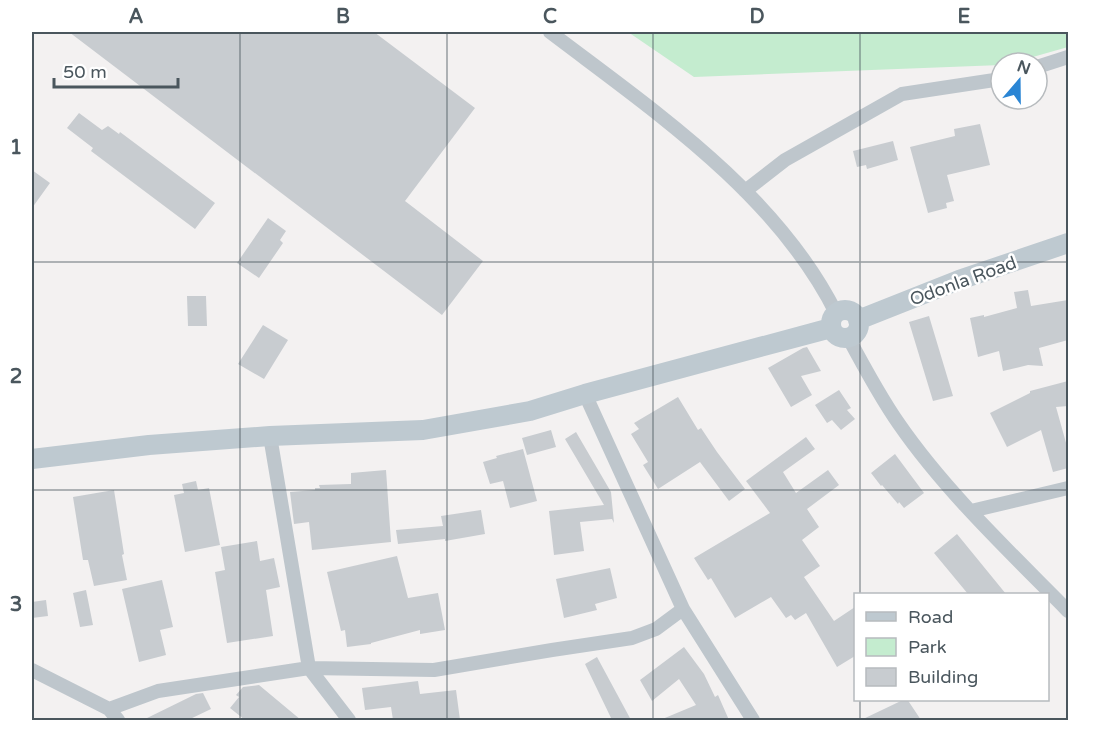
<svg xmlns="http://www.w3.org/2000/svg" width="1100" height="752" viewBox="0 0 1100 752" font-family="'Varela Round',sans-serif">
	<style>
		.green { fill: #c4eccf }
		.building { fill: #c8ccd0 }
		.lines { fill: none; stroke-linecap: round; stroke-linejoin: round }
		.street { stroke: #bec6cc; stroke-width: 14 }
		.secondary { stroke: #bec9d0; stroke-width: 20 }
		.grid { fill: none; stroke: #4a565d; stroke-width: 1.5; stroke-opacity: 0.55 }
		.labels { text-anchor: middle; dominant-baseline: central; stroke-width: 5; stroke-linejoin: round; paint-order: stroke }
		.street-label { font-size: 18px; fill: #4a565d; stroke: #fff }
		.neatline { fill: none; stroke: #4a565d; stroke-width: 2 }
		.grid-label { font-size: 20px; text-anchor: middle; font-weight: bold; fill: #4a565d }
	</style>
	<rect width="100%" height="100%" fill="#f3f1f1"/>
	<!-- green -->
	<path class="green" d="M628,32h440v15l-56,16h-11v2l-307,12z"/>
	<!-- building -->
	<path class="building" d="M69,32h305l101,76 -70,93 78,60 -41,54z
		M79,113l23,17 6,-4 11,8 1,-2 95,71 -20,26 -104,-78 2,-3 -26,-20z
		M980,124l10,41 -43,10 7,26 -8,2 1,5 -19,5 -18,-66 45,-11 -1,-7z
		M893,141l5,19 -31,9 -1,-4 -9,2 -4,-16z
		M32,170l18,13 -18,25z
		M268,218l18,13 -6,9 3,3 -24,35 -22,-15z
		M1028,290l3,16 37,-6v40l-29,8 4,18 -15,-1 -25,6 -4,-20 -21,6 -8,-39 14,-3v2l33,-9 -3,-16z
		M187,296h19l1,30h-19z
		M929,316l24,80 -20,5 -24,-79z
		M263,325l25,15 -24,39 -26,-15z
		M807,347l14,24 -20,5 11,19 -21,12 -23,-39 35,-20z
		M1068,381v25l-12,1 12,43v18l-15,4 -12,-42 -34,17 -17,-34 40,-20v-2z
		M839,390l12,18 -4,2 8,9 -14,11 -9,-10 -5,3 -12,-18z
		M678,397l20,33 3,-2 16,24 28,37 -16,12 -29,-39 -42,27 -15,-24 5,-3 -17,-28 8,-5 -5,-6z
		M551,430l5,17 -29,8 -5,-17z
		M576,432l35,60 3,31 -2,-4 -32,3 4,29 -30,4 -5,-44 55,-6 -39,-66z
		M806,437l9,12 -32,23 13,21 32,-23 11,15 -32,24 12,18 -17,13 18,26 -16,11 30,44 21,-14v49l-18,11 -31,-54 -11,7 -4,-5 -5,3 -15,-21 -36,21 -24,-40 -3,2 -14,-22 76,-45 -24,-32z
		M523,449l14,52 -27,7 -7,-27 -13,3 -7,-22 14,-4 -1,-2z
		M895,454l29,39 -20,15 -5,-6 -1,2 -16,-19 -1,1 -10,-13z
		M386,470l5,72 -79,8 -3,-28 -15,2 -4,-32 25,-2v-2h5l-1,-3 32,-1v-11z
		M196,481l2,9 11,-2 11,57 -35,7 -11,-57 10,-2 -2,-9z
		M114,490l10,64 -2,1 5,25 -33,6 -6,-26h-5l-10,-63z
		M481,510l4,24 -40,7v-2l-47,5 -2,-14 47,-4 -2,-10z
		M957,534l49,60h-38l-34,-41z
		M257,541l3,20 14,-3 6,29 -14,3 7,46 -46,7 -12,-71 10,-2 -4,-23z
		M397,556l11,42 30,-5 7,37 -25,4v-4l-49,13v1l-24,3 -2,-17 -4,1 -14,-59z
		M610,568l7,30 -22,6 2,6 -33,8 -8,-39z
		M162,580l11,47 -13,3 6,25 -27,7 -17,-73z
		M86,590l7,35 -13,2 -7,-34z
		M46,600l2,16 -16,2v-16z
		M684,647l20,27 11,23 3,-2 11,25h-69l36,-15 -17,-26 -27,22 -12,-21z
		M597,657l34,63h-19l-27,-56z
		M418,681l2,13 36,-4 4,30h-67l-2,-13 -26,3 -3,-22z
		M259,685l42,35h-56l-15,-12 9,-11 -3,-2 7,-8z
		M203,693l8,16 -23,11h-45l53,-26z
		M905,699h2l14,21h-60z"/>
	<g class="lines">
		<!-- street -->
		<path class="street" d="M550,32c104,79 226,161 286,281
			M1037,67l31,-10
			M745,191l40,-31 117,-66 99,-15
			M848,337c16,30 32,60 51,87 47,68 112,129 169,187
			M585,394l98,215 70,111
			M270,436l39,232 40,52
			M971,511l97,-23
			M32,670l77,39 9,11
			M109,709l49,-18 151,-23 125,2 118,-20 80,-12 24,-9 27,-20"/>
		<!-- secondary -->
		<path class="secondary" d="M831 324a14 14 0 1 1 28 0a14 14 0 1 1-28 0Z
			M858,320l101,-40 109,-37
			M32,459l117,-14 121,-9 153,-6 107,-19 55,-17 246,-66"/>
	</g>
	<!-- grid -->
	<path class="grid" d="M240,32v688M447,32v688M653,32v688M860,32v562M32,262h1036M32,490h1036M860,700v20"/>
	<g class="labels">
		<!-- street labels -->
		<g class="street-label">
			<text transform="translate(963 281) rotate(-20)">Odonla Road</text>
		</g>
	</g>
	<!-- border -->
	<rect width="1100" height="752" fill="none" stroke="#ffffff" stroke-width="66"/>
	<!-- legend -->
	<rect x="854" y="593" width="195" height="108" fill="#ffffff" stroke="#b7bbbe" stroke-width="1.5"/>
	<rect x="866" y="612" width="30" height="9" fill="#bec9d0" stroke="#b7bbbe" stroke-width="1.5"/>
	<text x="908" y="623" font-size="18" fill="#4a565d">Road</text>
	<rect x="866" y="638" width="30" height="18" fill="#c4eccf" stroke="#b7bbbe" stroke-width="1.5"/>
	<text x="908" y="653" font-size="18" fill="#4a565d">Park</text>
	<rect x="866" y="668" width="30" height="18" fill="#c8ccd0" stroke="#b7bbbe" stroke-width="1.5"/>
	<text x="908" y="683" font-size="18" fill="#4a565d">Building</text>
	<!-- north arrow -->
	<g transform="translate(1019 81) rotate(20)"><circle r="28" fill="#ffffff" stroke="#b7bbbe" stroke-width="1.5"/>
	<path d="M0-4.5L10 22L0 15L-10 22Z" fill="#2a85d4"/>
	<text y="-9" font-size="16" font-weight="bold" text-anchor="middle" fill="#4a565d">N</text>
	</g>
	<!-- scale -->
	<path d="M54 78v9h124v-9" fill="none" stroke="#4a565d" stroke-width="3"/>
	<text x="63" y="78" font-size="18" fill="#4a565d" stroke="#ffffff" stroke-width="4.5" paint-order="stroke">50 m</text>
	<rect x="33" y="33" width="1034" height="686" class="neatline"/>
	<g class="grid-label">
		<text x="136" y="23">A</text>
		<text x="343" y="23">B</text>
		<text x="550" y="23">C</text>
		<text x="757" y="23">D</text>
		<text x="964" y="23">E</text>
		<text x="16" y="154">1</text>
		<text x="16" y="383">2</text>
		<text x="16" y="611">3</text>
	</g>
</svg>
